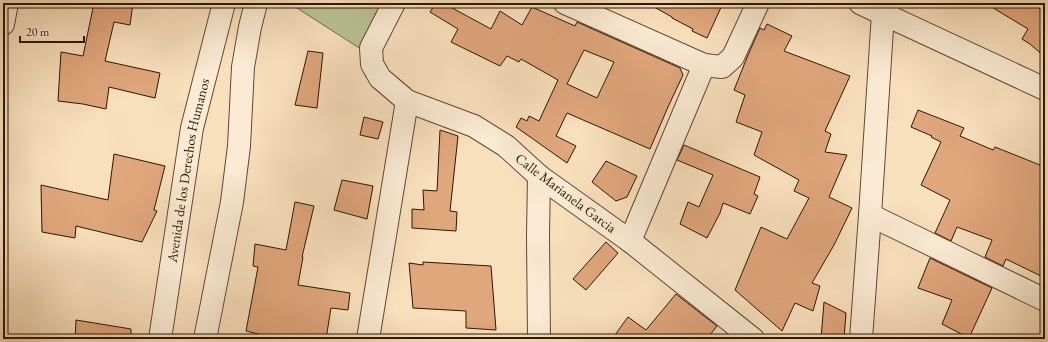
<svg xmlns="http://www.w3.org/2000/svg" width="1048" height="342" viewBox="0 0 1048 342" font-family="'EB Garamond',serif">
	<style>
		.green { fill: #bac394; stroke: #746d4a }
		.building { fill: #e0a67c; stroke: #2d1700; fill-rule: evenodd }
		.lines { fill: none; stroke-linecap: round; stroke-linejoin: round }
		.minor-casing { stroke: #60492f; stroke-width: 24 }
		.tertiary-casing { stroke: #60492f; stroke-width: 24 }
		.minor { stroke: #fbebd4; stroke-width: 22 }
		.tertiary { stroke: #fbebd4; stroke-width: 22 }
		.labels { text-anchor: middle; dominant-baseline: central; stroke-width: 4; stroke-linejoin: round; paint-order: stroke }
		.street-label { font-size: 14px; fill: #2d1700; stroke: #fbebd4 }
	</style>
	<rect width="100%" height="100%" fill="#f9e0bd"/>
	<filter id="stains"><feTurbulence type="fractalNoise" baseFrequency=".005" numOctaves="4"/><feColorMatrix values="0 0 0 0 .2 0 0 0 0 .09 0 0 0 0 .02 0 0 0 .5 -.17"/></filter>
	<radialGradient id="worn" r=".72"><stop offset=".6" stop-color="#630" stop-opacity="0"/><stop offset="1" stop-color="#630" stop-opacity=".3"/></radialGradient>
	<!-- green -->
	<path class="green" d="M289,3h94l-19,48z"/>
	<!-- building -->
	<path class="building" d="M94,3h39l-3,22 -16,-3 -9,39 55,12 -5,25 -46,-11 -3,22 -23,-5 -25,-3 3,-49 22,4z
		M436,3h7l48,26 9,-18 22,14 10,-18 43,19 2,-4 103,46 3,7 -15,32 -18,42 -83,-36 -11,23 20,10 -9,17 -51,-36 5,-9 6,3 2,-5 10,5 19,-41 -37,-21 -2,3 -12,-6 -7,10 -49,-24 7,-13 -28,-17zM584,50l30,12 -17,36 -30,-14z
		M647,3h76l-16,35 -15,-7 1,-2 -21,-11v-1z
		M985,3h60v54l-15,-13 -8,-5 6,-10z
		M767,24l25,12 -8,15 66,25 -25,55 6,3 -6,18 22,3 -18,42 23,11 -18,37 -22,38 8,3 -7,25 -18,-8 -13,28 -47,-41 26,-63 26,12 22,-41 -15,-7 5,-11 -45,-25 8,-23 -26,-10 9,-27 -11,-5 14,-35 12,-27 4,2z
		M308,51l15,2 -6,55 -22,-3z
		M918,110l46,18 -4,8 33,14 2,-3 50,20v111l-39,-19 -3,7 -18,-9 7,-17 -35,-13 -6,14 -16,-8 15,-33 -29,-15 20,-43 -10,-5 1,-1 -21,-9z
		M364,117l19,5 -5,17 -18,-4z
		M440,130l18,6 -8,75 7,1 -1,19 -44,-3v-19l12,1 -1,-20 14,1z
		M684,145l76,32 -6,17 4,2 -8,18 -27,-11 -3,10 -13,25 -27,-14 8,-22 11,5 14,-32 -36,-15z
		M114,154l51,12 -11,44 3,1 -15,31 -66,-16 -1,12 -33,-6 -1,-47 67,15z
		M606,161l31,15 -10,21 -11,4 -24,-19z
		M342,180l31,6 -6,33 -33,-9z
		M295,202l19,4 -12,51h1l-5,28 52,8 -2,17 -17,-2 -5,31h-47l-33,-8 12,-64 -5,-1 2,-22 31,6z
		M606,242l12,11 -32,37 -13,-11z
		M930,258l62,30 -23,50 -27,-14 10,-24 -34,-12z
		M423,262l68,4 5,64 -30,-2v-17l-53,-3 -4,-45 14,2z
		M676,294l41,32 -10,13h-95l16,-22 18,13z
		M824,302l22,11 -2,26h-23z
		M76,320l55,9v10h-56z"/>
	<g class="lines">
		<!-- minor casing -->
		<g class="minor-casing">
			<g id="minor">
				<path d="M394,3l-23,45 1,16 8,14 27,23 67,25 32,20 33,30"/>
				<path d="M565,3l139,62 18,2 11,-10 25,-54"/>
				<path d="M860,3l185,86"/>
				<path d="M3,24l4,-21"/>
				<path d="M870,215l175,85"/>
				<path d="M630,241l74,-176"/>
				<path id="s1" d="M160,339l32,-211 32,-125"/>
				<path d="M205,339l27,-137 7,-56 4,-79 7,-40 6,-24"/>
				<path d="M368,339l39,-238"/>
				<path d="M861,339l9,-124 13,-202 6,-10"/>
			</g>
		</g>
		<!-- tertiary casing -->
		<g class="tertiary-casing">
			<path id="tertiary" d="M539,176l91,65 123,98
				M539,176l-1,60 1,103"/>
		</g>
		<!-- minor -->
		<use href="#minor" class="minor"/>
		<!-- tertiary -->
		<use href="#tertiary" class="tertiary"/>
	</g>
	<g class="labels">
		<!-- street labels -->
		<g class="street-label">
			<text stroke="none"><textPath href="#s1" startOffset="171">Avenida de los Derechos Humanos</textPath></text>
			<text transform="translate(566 193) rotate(37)">Calle Marianela Garcia</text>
		</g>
	</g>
	<!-- margin -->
	<rect width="1048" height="342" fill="none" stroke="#f9e0bd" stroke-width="16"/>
	<rect x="4" y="4" width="1040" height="334" fill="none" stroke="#2d1700" stroke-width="2"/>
	<rect x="8" y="8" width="1032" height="326" fill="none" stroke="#2d1700"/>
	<!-- scale -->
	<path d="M20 36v6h64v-6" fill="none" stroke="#2d1700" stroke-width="2"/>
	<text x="26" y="36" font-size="12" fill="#2d1700" stroke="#fbebd4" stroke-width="3" paint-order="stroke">20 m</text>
	<rect width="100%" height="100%" filter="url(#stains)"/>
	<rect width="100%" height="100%" fill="url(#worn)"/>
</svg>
